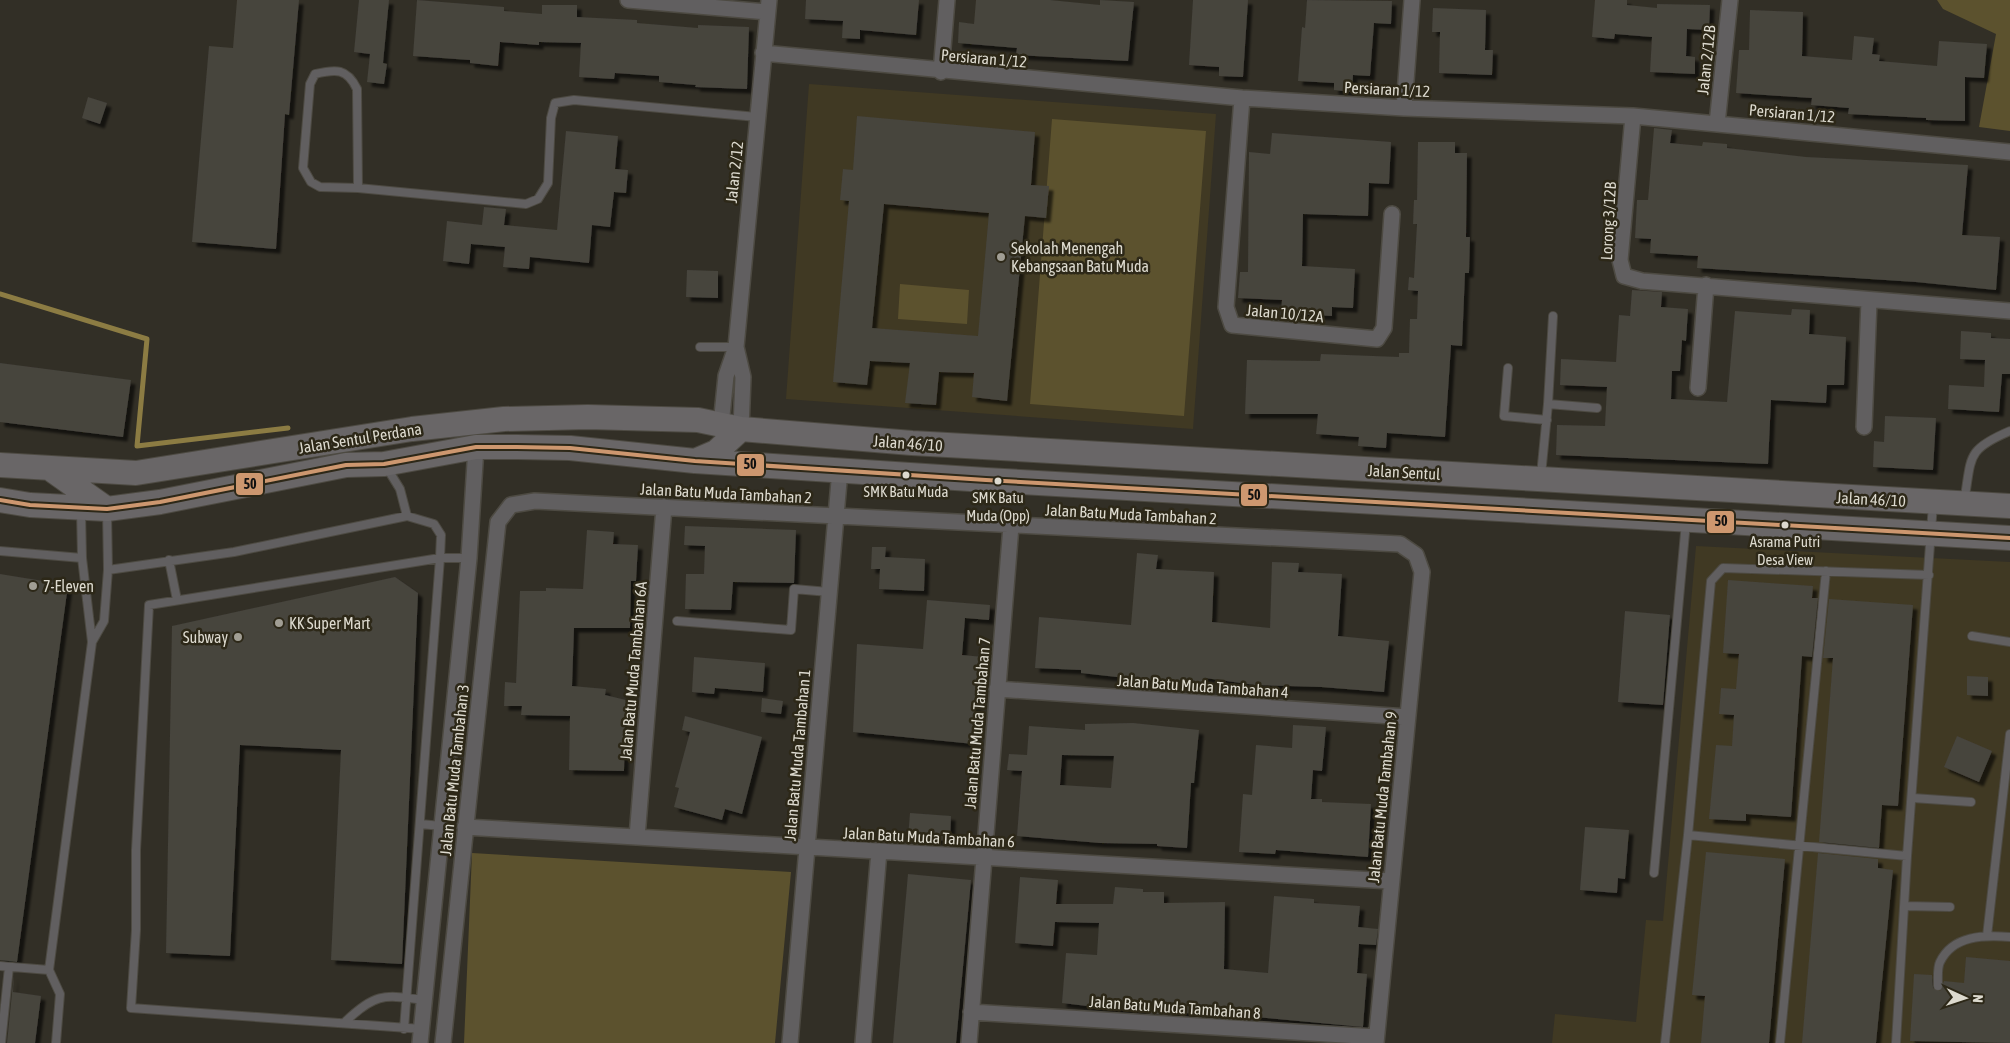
<svg xmlns="http://www.w3.org/2000/svg" width="2010" height="1043" viewBox="0 0 2010 1043" font-family="'Asap Condensed',sans-serif">
	<style>
		.built { fill: #403923 }
		.green { fill: #5c522e }
		.lines { fill: none; stroke-linecap: round; stroke-linejoin: round }
		.stream { stroke: #8c7c43; stroke-width: 5 }
		.building { fill: #46443d; fill-rule: evenodd; filter: url(#shadow) }
		.service-casing { stroke: #4d4a42; stroke-width: 10 }
		.minor-casing { stroke: #4d4a42; stroke-width: 18 }
		.primary-casing { stroke: #4d4a42; stroke-width: 26 }
		.service { stroke: #615f60; stroke-width: 8 }
		.minor { stroke: #615f60; stroke-width: 15 }
		.primary { stroke: #696667; stroke-width: 24 }
		.bus-1-casing { stroke: #2d2818; stroke-width: 8 }
		.bus-1 { stroke: #cd976f; stroke-width: 4 }
		.poi-dot { fill: #a19e94; stroke: #2d2818; stroke-width: 2 }
		.bus-dot { fill: #dddacf; stroke: #2d2818; stroke-width: 2 }
		.labels { text-anchor: middle; dominant-baseline: central; stroke-width: 5; stroke-linejoin: round; paint-order: stroke }
		.bus-label { font-size: 15px; fill: #dddacf; stroke: #2d2818 }
		.street-label { font-size: 16px; fill: #dddacf; stroke: #2d2818 }
		.poi-label { font-size: 16px; fill: #dddacf; stroke: #2d2818; text-anchor: start }
		.line-badge { stroke: #2d2818; stroke-width: 2 }
		.pale-badge-label { font-size: 14px; text-anchor: middle; font-weight: bold; fill: #111 }
	</style>
	<defs>
		<filter id="shadow"><feDropShadow dx="4.5" dy="4.5" stdDeviation="1" flood-color="#0009"/></filter>
	</defs>
	<rect width="100%" height="100%" fill="#322f26"/>
	<!-- built -->
	<path class="built" d="M809,84l407,30 -23,315 -407,-30z
		M1696,546l314,16v481h-458l3,-29 81,8 10,-102 17,1z"/>
	<!-- green -->
	<path class="green" d="M1937,0h73v131l-31,-4 17,-93 -53,-25z
		M1052,119l154,12 -22,285 -154,-12z
		M900,284l69,6 -2,34 -69,-5z
		M472,853l319,19 -16,171h-311z"/>
	<g class="lines">
		<!-- stream -->
		<path class="stream" d="M0,294l147,45 -10,107 151,-18"/>
	</g>
	<!-- building -->
	<path class="building" d="M237,0h62l-10,115 -4,-1 -9,135 -84,-7 17,-196 24,2z
		M359,0h30l-6,63 4,1 -3,20 -17,-2 3,-28 -16,-2z
		M417,0l87,7v4l38,3v-9h35v12l60,3v3l61,5v-3l51,2 -2,62 -52,-2 1,-2 -37,-3v-6l-44,-3 -1,6 -35,-2 2,-34 -42,-1v3l-39,-3 -2,24 -28,-3v-3l-57,-4z
		M806,0h113l-3,35 -56,-5v9l-18,-1 1,-17 -38,-2z
		M976,0h74l50,5v-5l34,2 -6,59 -112,-6 1,-7 -59,-5 1,-21 15,2z
		M1193,0h55l-5,77 -24,-1v-9l-30,-2z
		M1307,0l85,1 -1,23 -17,-1 -4,53 -17,-1 -1,17 -18,-2v-7l-36,-2 4,-54 3,1z
		M1595,0h32v5l30,3v-4l53,1 -1,25 -22,-1 -1,27 9,1v17l-45,-2 2,-35 -37,-3 -1,5 -22,-2z
		M1433,8l53,2 -1,40h8l-1,25 -53,-2 1,-41h-8z
		M1750,10l53,2 -1,44 50,4 2,-24 20,2 -2,16 8,1 -1,6 58,5 2,-25 48,3 -3,34 -19,-1v44l-39,-1v-2l-78,-4 1,-6 -38,-3 1,-7 -76,-5 3,-43h10z
		M88,97l19,6 -7,21 -18,-6z
		M857,116l178,16 -4,53 18,1 -3,32 -21,-2 -18,185 -35,-4 2,-24 -35,-1 -3,33 -31,-2 5,-40 -40,-2 -3,24 -34,-3 16,-181 -9,-1 3,-31 10,1zM884,204l105,9 -11,123 -106,-8z
		M1654,128l18,2 -2,13 32,3 1,-4 24,2v4l79,9 162,8 -6,70 38,2 -4,53 -80,-8 -219,-14 1,-12 -48,-3 1,-14 -16,-1 2,-38h11z
		M566,131l52,5 -3,33 13,1 -2,23 -12,-1 -4,35 -18,-2 -3,38 -59,-6 -1,12 -26,-2 2,-20 -34,-3 -2,20 -26,-3 4,-40 35,4 2,-18 22,2 -2,16 53,5z
		M1272,133l119,9 -2,42 -20,-1 -1,33 -65,-2 -1,52 53,3 -2,39 -21,-1v9l-19,-1 -32,-3 1,-12 -44,-2 2,-26h8l1,-120 21,2z
		M1418,142h37v11h12l-1,84h4l-1,36h-4l-3,73 -11,-1 -6,92 -58,-4 -1,15 -28,-2 1,-9 -43,-3 2,-20h-73l2,-54 73,1 1,-7 78,3v-4h10l1,-34h7l1,-28 -10,-1 1,-13 5,1 3,-54h-4l1,-24h3z
		M687,270l31,1v27l-32,-1z
		M1632,290l30,2 -1,15 27,2 -2,32 -4,-1 -2,31h-8l-1,28 56,3 8,-91 56,4 1,-6 18,1 -1,24 37,3 -2,48h-17l-1,18 -55,-3 -3,64 -212,-9 1,-30 48,1 2,-39 -47,-2 1,-26 55,3 3,-47 11,1z
		M1961,331l30,2v5l19,1v35h-8l-3,38 -51,-3 1,-24 35,2 1,-27 -25,-1z
		M0,363l131,17 -8,57 -123,-15z
		M1885,416l51,2 -3,52 -60,-3 1,-26 10,1z
		M685,526l111,4 -2,53 -61,-1 -2,28 -46,-1 1,-35h18l1,-28 -21,-1z
		M587,530l27,2 -1,12 25,1 -2,36h-5l-1,47h-56l-2,58 34,3 -1,6 21,5 -2,71 -55,-1 1,-54 -49,-1 1,-9h-18l1,-24 11,1 4,-92h26v-3l37,1z
		M872,547h14l-1,10 40,2 -1,32 -45,-2 1,-20h-9z
		M1137,553l21,2 -2,14 58,3 -2,50 58,6 2,-66 27,1 -1,9 44,2 -4,62 51,5 -5,51 -63,-5 -66,-2 -50,-7 -1,7 -42,-3 -81,-9v-3l-46,-2 4,-51 92,8z
		M0,574l68,11 -51,377 -17,-2z
		M395,577l23,16 -16,371 -71,-4 10,-210 -101,-5 -10,211 -64,-3 6,-327z
		M1728,580l85,6 -1,12h6l-6,59 -10,-1 -11,161 -45,-3v7l-37,-2 7,-74 16,1 2,-31 -15,-1 2,-26 15,1 3,-35 -16,-1z
		M1829,599l84,6 -15,201 -16,-1 -3,43 -60,-6 14,-184h-10z
		M927,600l63,5 -1,15 -24,-2 -3,37 22,2 -3,34h-4l-3,53 -121,-12 4,-88 66,5z
		M1625,611l45,4 -7,90 -45,-3z
		M694,657l71,6 -2,29 -48,-4 -1,6 -22,-2z
		M1967,676l21,1v19l-21,-1z
		M762,698l21,3 -2,13 -20,-2z
		M685,716l77,21 -20,77 -17,-5 -3,11 -48,-13 5,-19 -4,-1 15,-55 -8,-2z
		M1133,723l66,7 -5,53h-3l-4,65 -30,-2v-2l-57,-1 -83,-7 5,-65 -15,-1 2,-16 18,1 2,-29 56,4v-6zM1062,755l52,1 -3,32 -51,-3z
		M1293,725l33,2 -4,44 -9,-1 -2,29h11v3l49,2 -3,53 -92,-7 -1,4 -36,-2 4,-58 9,1 4,-50 36,3z
		M1957,736l35,15 -13,31 -35,-15z
		M910,813l41,3 -1,25 -42,-3z
		M1585,827l44,3 -4,49 -7,-1 -1,15 -37,-3z
		M1706,852l79,7 -16,184h-68l4,-47 -13,-1z
		M1818,853l60,6v9l15,2 -17,173h-74z
		M908,874l63,6 -15,163h-63z
		M1020,877l38,3 -2,24h57l2,-17 28,2v3h21v11l61,-1 -1,67 44,4 6,-77 40,3v4l46,3 -2,21 20,2 -2,16 -17,-1 -2,29 10,1 -4,53 -107,-10v3l-80,-8v3l-22,-1 -92,-11 4,-50 31,2 2,-32 -44,-1 -2,24 -38,-3z
		M1966,957l44,4v82l-100,-2 4,-67 18,1 1,13 7,3 4,-10 20,2z
		M14,973l-1,19 28,4 -6,47h-28z"/>
	<g class="lines">
		<!-- service casing -->
		<g class="service-casing">
			<path id="service" d="M358,188l-1,-99c-10,-21 -21,-20 -42,-15l-5,10 -7,84 8,14 9,5 38,1 168,16 12,-5 10,-16 3,-65 4,-15 19,-3 183,17
				M700,347h36
				M1508,368l-4,48 43,4
				M1548,404l5,-88
				M387,468l13,21 7,27
				M1541,475l7,-71 49,4
				M1964,502c8,-45 1,-52 46,-71
				M0,551l82,7
				M169,560l8,40
				M108,570l126,-18 173,-36 27,8 7,11 -1,23 -36,471
				M677,621l114,9 3,-41 35,3
				M1972,636l38,6
				M92,642l12,-21 4,-51 -1,-58
				M1913,798l58,4
				M420,824l22,2
				M1688,835l219,21
				M1654,873l32,-351
				M1905,906l45,1
				M1987,936l23,-202
				M0,966l49,4
				M1938,986c0,-7 -1,-18 2,-24 13,-27 44,-27 70,-25
				M345,1022c31,-30 39,-27 80,-22
				M422,1029l-291,-21 5,-78v-80l13,-245 291,-47h29
				M1,1043l8,-76
				M56,1043l4,-49 -11,-24 43,-328 -10,-84 -1,-47
				M1665,1043l23,-208 23,-254 12,-13 206,7
				M1780,1043l46,-472
				M1896,1043l11,-187 26,-352"/>
		</g>
		<!-- minor casing -->
		<g class="minor-casing">
			<path id="minor" d="M628,0l139,12
				M763,53l479,45 162,10 229,8 377,36
				M941,72l6,-72
				M1242,98l-16,209 6,18 145,14 7,-11 8,-114
				M1404,108l8,-108
				M1633,116l-13,144 4,16 18,5 368,30
				M1717,124l13,-124
				M736,347l7,30 -2,52
				M1698,388l8,-103
				M721,425l5,-49 10,-29 33,-347
				M1864,427l5,-126
				M997,689l410,28
				M465,827l926,54
				M637,837l27,-330
				M971,1012l405,25
				M420,1043l49,-485 7,-111
				M443,1043l55,-521 13,-17 24,-4 865,43 16,11 6,17 -46,471
				M790,1043l50,-573
				M863,1043l16,-192
				M969,1043l42,-517"/>
		</g>
		<!-- primary casing -->
		<g class="primary-casing">
			<path id="primary" d="M695,461l21,-9 25,-23
				M0,465l136,8 276,-44 92,-10 84,-2 110,3 43,9 171,14 1098,63
				M52,470l55,39
				M0,500l30,5 77,4 53,-7 186,-37 38,-1 92,-17h41l53,1 125,13 291,19 1024,58"/>
		</g>
		<!-- service -->
		<use href="#service" class="service"/>
		<!-- minor -->
		<use href="#minor" class="minor"/>
		<!-- primary -->
		<use href="#primary" class="primary"/>
		<!-- bus-1 casing -->
		<g class="bus-1-casing">
			<path id="bus-1" d="M0,500l30,5 77,4 53,-7 186,-37 38,-1 92,-17h41l53,1 125,13 291,19 1024,58"/>
		</g>
		<!-- bus-1 -->
		<use href="#bus-1" class="bus-1"/>
	</g>
	<!-- markers -->
	<g class="poi-dot">
		<circle cx="1001" cy="257" r="5"/>
		<circle cx="33" cy="586" r="5"/>
		<circle cx="279" cy="623" r="5"/>
		<circle cx="238" cy="637" r="5"/>
	</g>
	<g class="bus-dot">
		<circle cx="906" cy="475" r="4.5"/>
		<circle cx="998" cy="481" r="4.5"/>
		<circle cx="1785" cy="525" r="4.5"/>
	</g>
	<g class="labels">
		<!-- bus labels -->
		<g class="bus-label">
			<text x="906" y="491">SMK Batu Muda</text>
			<text x="998" y="497">SMK Batu<tspan x="998" dy="18">Muda (Opp)</tspan></text>
			<text x="1785" y="541">Asrama Putri<tspan x="1785" dy="18">Desa View</tspan></text>
		</g>
		<!-- street labels -->
		<g class="street-label">
			<text transform="translate(984 58) rotate(5)">Persiaran 1/12</text>
			<text transform="translate(1706 60) rotate(-84)">Jalan 2/12B</text>
			<text transform="translate(1387 89) rotate(3)">Persiaran 1/12</text>
			<text transform="translate(1792 113) rotate(5)">Persiaran 1/12</text>
			<text transform="translate(734 172) rotate(-84)">Jalan 2/12</text>
			<text transform="translate(1608 221) rotate(-87)">Lorong 3/12B</text>
			<text transform="translate(1285 313) rotate(5)">Jalan 10/12A</text>
			<text transform="translate(360 438) rotate(-9)">Jalan Sentul Perdana</text>
			<text transform="translate(908 443) rotate(4)">Jalan 46/10</text>
			<text transform="translate(1404 472) rotate(3)">Jalan Sentul</text>
			<text transform="translate(726 493) rotate(3)">Jalan Batu Muda Tambahan 2</text>
			<text transform="translate(1871 499) rotate(3)">Jalan 46/10</text>
			<text transform="translate(1131 514) rotate(3)">Jalan Batu Muda Tambahan 2</text>
			<text transform="translate(633 671) rotate(-85)">Jalan Batu Muda Tambahan 6A</text>
			<text transform="translate(1203 686) rotate(4)">Jalan Batu Muda Tambahan 4</text>
			<text transform="translate(977 723) rotate(-85)">Jalan Batu Muda Tambahan 7</text>
			<text transform="translate(797 755) rotate(-85)">Jalan Batu Muda Tambahan 1</text>
			<text transform="translate(454 770) rotate(-84)">Jalan Batu Muda Tambahan 3</text>
			<text transform="translate(1382 797) rotate(-84)">Jalan Batu Muda Tambahan 9</text>
			<text transform="translate(929 837) rotate(3)">Jalan Batu Muda Tambahan 6</text>
			<text transform="translate(1175 1007) rotate(4)">Jalan Batu Muda Tambahan 8</text>
		</g>
		<!-- poi labels -->
		<g class="poi-label">
			<text x="1011" y="248">Sekolah Menengah<tspan x="1011" dy="18">Kebangsaan Batu Muda</tspan></text>
			<text x="43" y="586">7-Eleven</text>
			<text x="289" y="623">KK Super Mart</text>
			<text x="228" y="637" text-anchor="end">Subway</text>
		</g>
	</g>
	<g class="line-badge">
		<rect x="736" y="453" width="29" height="24" rx="5" fill="#cd976f"/>
		<rect x="235" y="472" width="29" height="24" rx="5" fill="#cd976f"/>
		<rect x="1240" y="483" width="28" height="24" rx="5" fill="#cd976f"/>
		<rect x="1706" y="510" width="29" height="24" rx="5" fill="#cd976f"/>
	</g>
	<g class="pale-badge-label">
		<text x="750" y="469">50</text>
		<text x="250" y="489">50</text>
		<text x="1254" y="500">50</text>
		<text x="1721" y="526">50</text>
	</g>
	<!-- north arrow -->
	<g transform="translate(1965 998) rotate(93)" stroke="#2d2818" stroke-width="4" paint-order="stroke">
	<path d="M0-4L9 19L0 12L-9 19Z" fill="#dddacf"/>
	<text y="-8" font-size="14" font-weight="bold" text-anchor="middle" fill="#dddacf">N</text>
	</g>
</svg>
